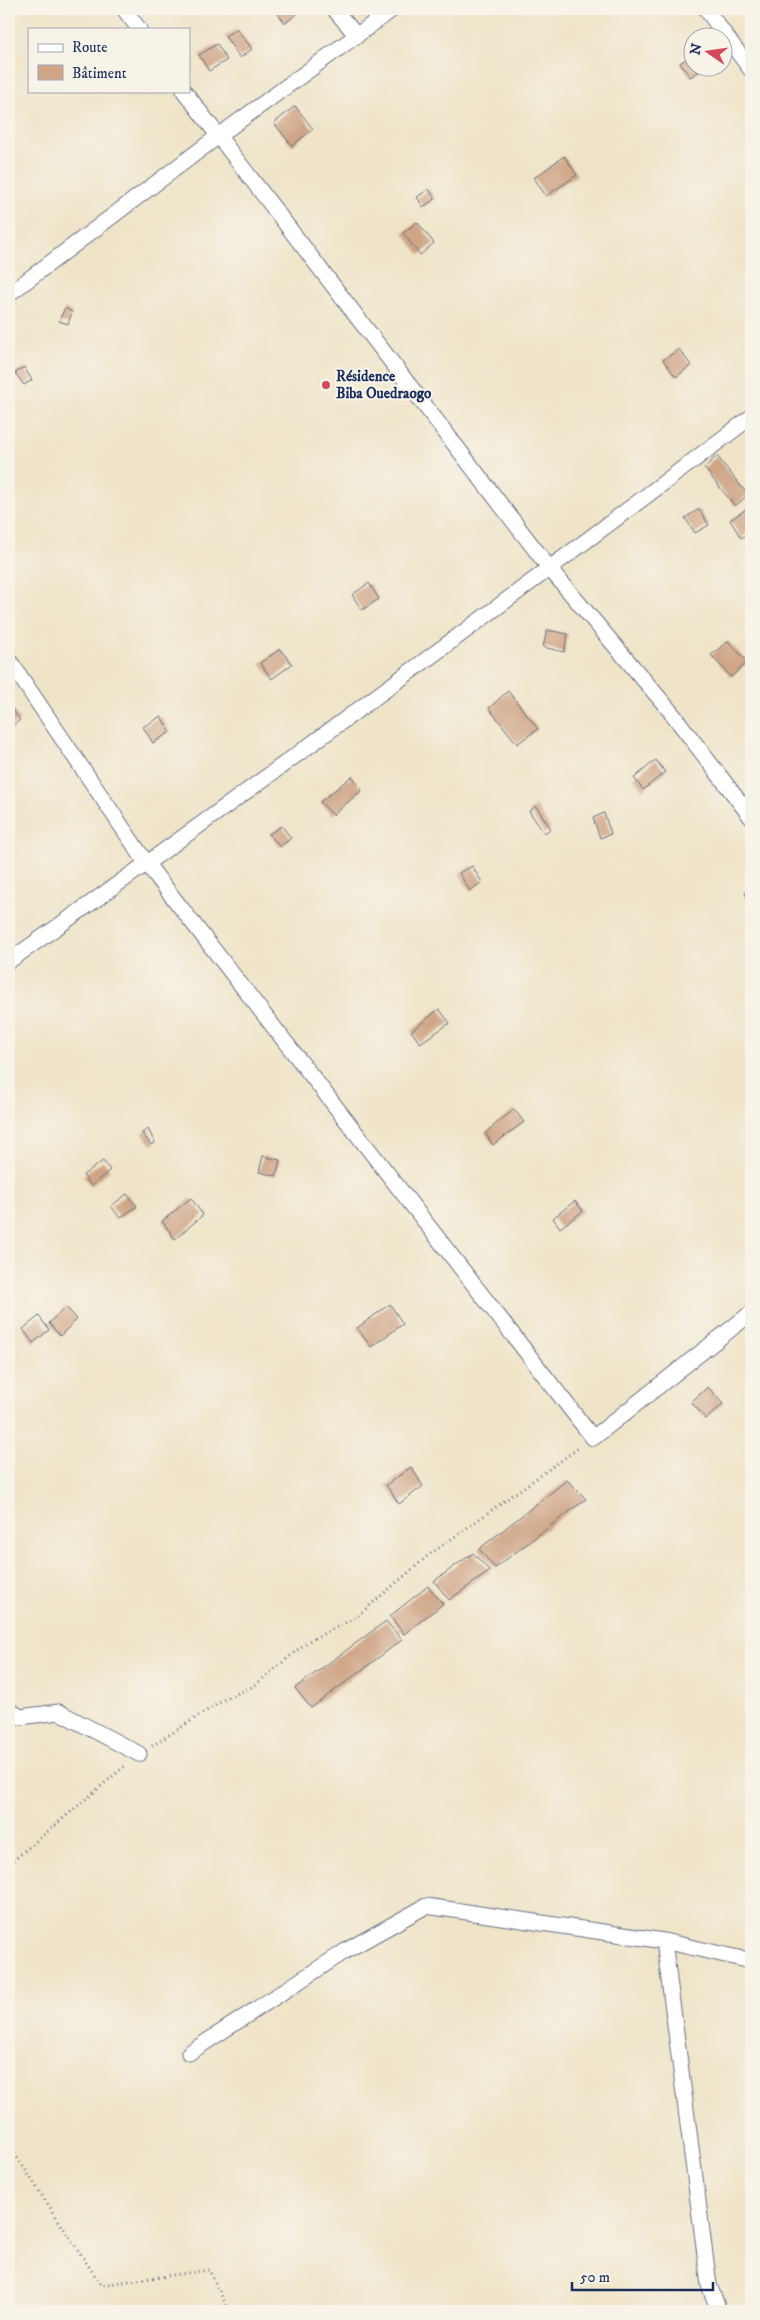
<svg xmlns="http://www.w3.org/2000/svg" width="760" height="2320" viewBox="0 0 760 2320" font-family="'IM FELL DW Pica',serif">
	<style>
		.building { fill: #cfa586 }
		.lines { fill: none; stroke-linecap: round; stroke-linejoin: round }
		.minor-casing { stroke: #656e83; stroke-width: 17 }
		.path { stroke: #656e83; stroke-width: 3; stroke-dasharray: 1 4; stroke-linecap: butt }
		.minor { stroke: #fff; stroke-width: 15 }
		.poi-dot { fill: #d1495b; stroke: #f7f3e8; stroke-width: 2 }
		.labels { text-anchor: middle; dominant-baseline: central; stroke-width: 4.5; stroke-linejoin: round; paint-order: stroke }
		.poi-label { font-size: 15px; font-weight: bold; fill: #1b2f5e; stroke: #f7f3e8; text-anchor: start }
	</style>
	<rect width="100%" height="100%" fill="#f7f3e8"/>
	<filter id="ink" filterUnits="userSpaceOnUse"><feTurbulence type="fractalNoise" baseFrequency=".02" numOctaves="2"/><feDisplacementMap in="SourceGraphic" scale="10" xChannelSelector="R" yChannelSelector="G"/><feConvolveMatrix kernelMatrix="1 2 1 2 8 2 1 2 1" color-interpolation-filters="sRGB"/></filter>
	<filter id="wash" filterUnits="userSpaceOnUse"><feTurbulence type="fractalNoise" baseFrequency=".0096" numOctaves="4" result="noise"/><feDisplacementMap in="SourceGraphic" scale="20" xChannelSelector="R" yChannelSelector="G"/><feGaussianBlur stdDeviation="1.12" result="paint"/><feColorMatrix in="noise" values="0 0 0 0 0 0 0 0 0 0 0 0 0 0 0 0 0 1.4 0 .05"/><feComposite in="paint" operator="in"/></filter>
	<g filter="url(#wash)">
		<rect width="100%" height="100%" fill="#efe4c8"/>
		<g id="blocks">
			<!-- building -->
			<path class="building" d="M279,9h15l3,5 -12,9 -9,-12z
				M237,29l15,20 -12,9 -15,-22z
				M217,44l10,16 -18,11 -10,-16z
				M692,55v13h13l-15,9 -10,-14z
				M295,106l18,23 -21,17 -18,-23z
				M564,156l13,19 -31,21 -12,-18z
				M429,189l6,10 -12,8 -6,-10z
				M417,222l17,21 -14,12 -17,-22z
				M65,308l7,4 -4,12 -9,-3z
				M679,349l12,16 -15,12 -13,-17z
				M24,367l8,13 -8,5 -9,-12z
				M717,456l31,39 -13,11 -31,-38z
				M748,508l3,6v17l-10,7 -11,-18z
				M699,509l10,16 -14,8 -10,-15z
				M369,583l10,16 -17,11 -10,-15z
				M547,630l21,4 -4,18 -21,-5z
				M728,641l20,21 -17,15 -20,-22z
				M280,649l12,15 -20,15 -12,-16z
				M508,691l30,38 -21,15 -28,-36z
				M9,705l11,15 -11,8z
				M161,716l9,16 -17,11 -10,-16z
				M656,760l9,12 -22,18 -9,-12z
				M352,776l10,14 -29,25 -13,-13z
				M536,806l15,23 -7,4 -15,-22z
				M604,813l7,21 -11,4 -7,-20z
				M282,826l9,12 -11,9 -11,-13z
				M472,866l10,16 -12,9 -11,-18z
				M751,888v9l-3,2 -3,-6z
				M439,1009l11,14 -30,20 -9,-12z
				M514,1109l10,13 -31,23 -8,-12z
				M148,1129l7,14 -4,2 -9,-12z
				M263,1156l17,4 -4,16 -17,-4z
				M103,1161l7,9 -19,16 -8,-11z
				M127,1194l10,12 -17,12 -9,-12z
				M191,1198l12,17 -28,24 -13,-18z
				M575,1201l8,10 -23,17 -7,-10z
				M390,1304l13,20 -32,23 -14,-19z
				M66,1307l11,12 -17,17 -11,-13z
				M39,1316l10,14 -16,13 -10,-14z
				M708,1387l15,17 -17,15 -15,-17z
				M411,1467l12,19 -24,18 -13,-19z
				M567,1480l19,19 -91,69 -16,-19z
				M473,1553l17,18 -41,29 -15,-19z
				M428,1586l15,18 -39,30 -14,-18z
				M386,1621l16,19 -91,68 -16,-20z"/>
		</g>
	</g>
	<g filter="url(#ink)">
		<use href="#blocks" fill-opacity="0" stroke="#656e83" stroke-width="1"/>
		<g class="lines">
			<!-- minor casing -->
			<g class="minor-casing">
				<path id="minor" d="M124,9l15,20
					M334,9l23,27
					M706,9l45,61
					M184,91l366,478 121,143 80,105
					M9,294l208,-157 176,-128
					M9,660l138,204 446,574 158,-125
					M9,961c251,-176 497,-359 742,-544
					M9,1710l11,7 39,-5 80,42
					M664,1941l45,344 10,26
					M189,2053l158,-103 79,-44 238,35 87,20"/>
			</g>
			<!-- path -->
			<path class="path" d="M152,1746l73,-47 29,-13 53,-44 48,-24 74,-63 151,-108
				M9,1864l116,-98
				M9,2145l92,140 108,-15 20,41"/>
			<!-- minor -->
			<use href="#minor" class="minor"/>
		</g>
	</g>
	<!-- markers -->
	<circle class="poi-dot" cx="326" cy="385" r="5"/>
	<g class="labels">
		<!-- poi labels -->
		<g class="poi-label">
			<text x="336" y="376">Résidence<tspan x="336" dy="17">Biba Ouedraogo</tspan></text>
		</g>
	</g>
	<!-- margin -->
	<rect width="760" height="2320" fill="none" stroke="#f7f3e8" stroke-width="30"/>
	<!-- legend -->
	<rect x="28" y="28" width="162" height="65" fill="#f7f3e8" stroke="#9fa5b1"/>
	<rect x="38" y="44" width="25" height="8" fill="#ffffff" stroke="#9fa5b1"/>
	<text x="72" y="52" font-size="15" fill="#1b2f5e">Route</text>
	<rect x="38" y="65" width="25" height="15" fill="#cfa586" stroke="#9fa5b1"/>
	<text x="72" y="78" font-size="15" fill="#1b2f5e">Bâtiment</text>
	<!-- north arrow -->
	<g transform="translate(708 52) rotate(283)"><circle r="24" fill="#f7f3e8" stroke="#9fa5b1"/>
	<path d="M0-4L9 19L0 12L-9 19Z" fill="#d1495b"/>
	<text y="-8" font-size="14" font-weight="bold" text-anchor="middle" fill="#1b2f5e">N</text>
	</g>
	<!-- scale -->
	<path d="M572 2282v8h141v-8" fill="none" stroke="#1b2f5e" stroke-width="2.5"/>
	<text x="580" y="2282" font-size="15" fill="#1b2f5e" stroke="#f7f3e8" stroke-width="4" paint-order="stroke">50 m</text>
</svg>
